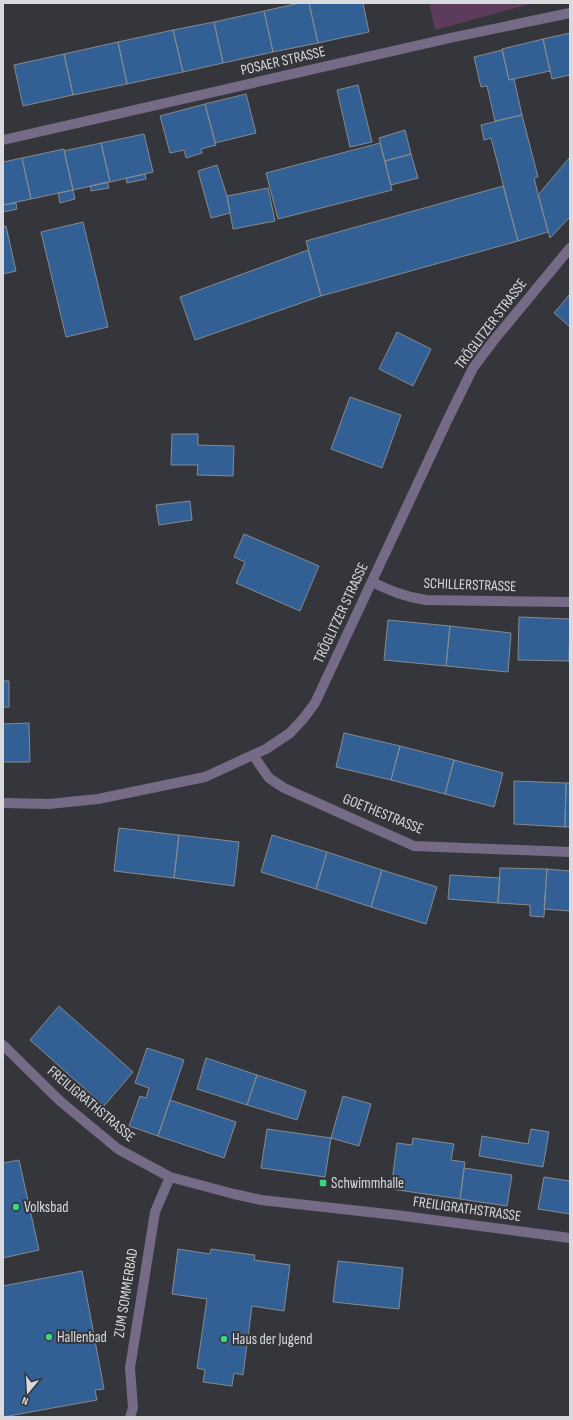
<svg xmlns="http://www.w3.org/2000/svg" width="573" height="1420" viewBox="0 0 573 1420" font-family="'Sofia Sans Condensed',sans-serif">
	<style>
		.green { fill: #5d3b5b }
		.building { fill: #336094; stroke: #858a8f }
		.lines { fill: none; stroke-linecap: round; stroke-linejoin: round }
		.minor { stroke: #766b86; stroke-width: 10 }
		.poi-dot { fill: #37d880; stroke: #35363b; stroke-width: 1.5 }
		.labels { text-anchor: middle; dominant-baseline: central; stroke-width: 4; stroke-linejoin: round; paint-order: stroke }
		.street-label { font-size: 15px; fill: #d9dadd; stroke: #35363b }
		.poi-label { font-size: 15px; fill: #d9dadd; stroke: #35363b; text-anchor: start }
	</style>
	<rect width="100%" height="100%" fill="#35363b"/>
	<!-- green -->
	<path class="green" d="M429,3h105l-99,27z"/>
	<!-- building -->
	<path class="building" d="M300,3h9l9,40 -45,9 -9,-41z
		M309,3h54l6,29 -51,11z
		M264,11l9,41 -50,11 -9,-41z
		M214,22l9,41 -40,9 -10,-42z
		M173,30l10,42 -56,12 -9,-42z
		M570,33v42l-18,4 -9,-40z
		M543,39l7,32 -41,9 -7,-31z
		M118,42l9,42 -54,11 -9,-41z
		M502,50l7,30 5,-1 8,36 -27,6 -8,-35 -6,1 -7,-30z
		M64,54l9,41 -50,11 -9,-41z
		M358,85l14,57 -22,5 -13,-57z
		M246,94l10,39 -41,10 -10,-39z
		M205,104l11,41 -15,4 1,4 -16,5 -2,-8 -14,3 -10,-37z
		M522,115l16,62 -4,1 14,54 -30,9 -27,-103 -7,2 -3,-15z
		M405,130l6,24 -26,7 -6,-23z
		M144,134l9,38 -43,10 -9,-39z
		M101,143l9,39 -37,8 -9,-39z
		M380,143l12,47 -114,29 -12,-46z
		M64,149l9,41 -42,9 -9,-41z
		M411,154l7,24 -27,7 -6,-24z
		M570,157v60l-20,21 -12,-43z
		M22,158l9,41 -28,6v-43z
		M217,165l10,31 3,17 -19,5 -13,-47z
		M145,174l1,5 -19,4 -1,-5z
		M107,182l2,6 -18,3 -1,-5z
		M503,186l15,55 -197,55 -15,-55z
		M268,188l7,33 -42,8 -6,-33z
		M73,190l2,9 -15,4 -2,-10z
		M16,203l1,6 -14,3v-7z
		M83,222l25,105 -42,10 -25,-105z
		M6,226l10,45 -13,3v-47z
		M308,250l13,46 -126,44 -15,-43z
		M570,294v33l-16,-14z
		M397,332l34,17 -18,37 -34,-17z
		M350,397l51,18 -19,53 -51,-19z
		M172,434h26v11l36,1 -1,30 -36,-1 1,-10h-27z
		M190,501l2,19 -33,5 -3,-20z
		M244,534l75,32 -19,45 -64,-28 9,-21 -11,-5z
		M519,617l51,2 -1,42 -51,-1z
		M388,620l62,6 -4,40 -62,-6z
		M450,626l61,7 -3,39 -62,-6z
		M3,681h6v26h-6z
		M29,723l1,39h-27v-38z
		M344,733l56,13 -9,34 -55,-13z
		M400,746l54,14 -9,34 -54,-14z
		M454,760l49,13 -9,34 -49,-13z
		M514,781l52,2 -1,44 -51,-3z
		M566,783h4v44h-5z
		M119,828l60,7 -5,43 -60,-7z
		M179,835l60,7 -5,44 -60,-8z
		M272,835l55,17 -11,37 -55,-17z
		M327,852l55,18 -11,37 -55,-18z
		M500,868l47,1 -3,48 -14,-1v-11l-32,-2z
		M547,869l23,2v40l-26,-2z
		M382,870l55,17 -11,37 -55,-17z
		M450,875l50,3 -2,25 -50,-4z
		M59,1006l74,66 -29,34 -74,-66z
		M147,1048l37,12 -26,76 -29,-10 11,-30 6,2 3,-10 -14,-5z
		M206,1058l51,17 -10,30 -50,-16z
		M257,1075l49,16 -9,29 -50,-15z
		M343,1096l28,8 -12,42 -28,-8z
		M170,1100l66,22 -12,36 -66,-22z
		M267,1129l64,9 -6,39 -64,-9z
		M531,1129l18,3 -6,35 -64,-11 3,-20 46,8z
		M413,1138l41,6 -3,16 14,2 -5,37 -69,-10 6,-46 15,2z
		M19,1160l20,90 -36,8v-95z
		M464,1168l48,7 -5,31 -47,-7z
		M544,1177l26,4v33l-32,-5z
		M178,1249l32,5 1,-5 44,6 -1,5 36,5 -6,46 -32,-5 -9,69 -9,-2 -2,13 -29,-4 2,-12 -8,-2 10,-69 -35,-5z
		M338,1261l65,7 -4,41 -66,-7z
		M82,1271l22,118 -9,1 2,10 -94,17v-131z"/>
	<g class="lines">
		<!-- minor -->
		<path class="minor" d="M3,140l447,-102 120,-25
			M372,582c19,9 33,15 54,18l144,2
			M253,755l16,23 15,10 130,58 156,6
			M3,803l46,1 49,-5 107,-22 61,-28 24,-16 13,-14 12,-16 131,-280 27,-55 21,-28 76,-92
			M3,1045l57,56 58,48 52,28 64,17 27,6 135,15 174,23
			M130,1417l3,-9 -3,-40 25,-156 15,-35"/>
	</g>
	<!-- markers -->
	<g class="poi-dot">
		<rect x="319" y="1179" width="8" height="8" rx="2"/>
		<circle cx="16" cy="1207" r="4"/>
		<circle cx="49" cy="1337" r="4"/>
		<circle cx="224" cy="1339" r="4"/>
	</g>
	<g class="labels">
		<!-- street labels -->
		<g class="street-label">
			<text transform="translate(283 61) rotate(-13)">POSAER STRASSE</text>
			<text transform="translate(491 324) rotate(-53)">TRÖGLITZER STRASSE</text>
			<text transform="translate(470 585) rotate(2)">SCHILLERSTRASSE</text>
			<text transform="translate(341 613) rotate(-65)">TRÖGLITZER STRASSE</text>
			<text transform="translate(383 814) rotate(22)">GOETHESTRASSE</text>
			<text transform="translate(91 1104) rotate(40)">FREILIGRATHSTRASSE</text>
			<text transform="translate(467 1209) rotate(8)">FREILIGRATHSTRASSE</text>
			<text transform="translate(126 1293) rotate(-81)">ZUM SOMMERBAD</text>
		</g>
		<!-- poi labels -->
		<g class="poi-label">
			<text x="331" y="1183">Schwimmhalle</text>
			<text x="24" y="1207">Volksbad</text>
			<text x="57" y="1337">Hallenbad</text>
			<text x="232" y="1339">Haus der Jugend</text>
		</g>
	</g>
	<!-- border -->
	<rect width="573" height="1420" fill="none" stroke="#d9dadd" stroke-width="8"/>
	<!-- north arrow -->
	<g transform="translate(28 1392) rotate(198)" stroke="#35363b" stroke-width="3" paint-order="stroke">
	<path d="M0-3L7 15L0 10L-7 15Z" fill="#d9dadd"/>
	<text y="-6" font-size="11" font-weight="bold" text-anchor="middle" fill="#d9dadd">N</text>
	</g>
</svg>
